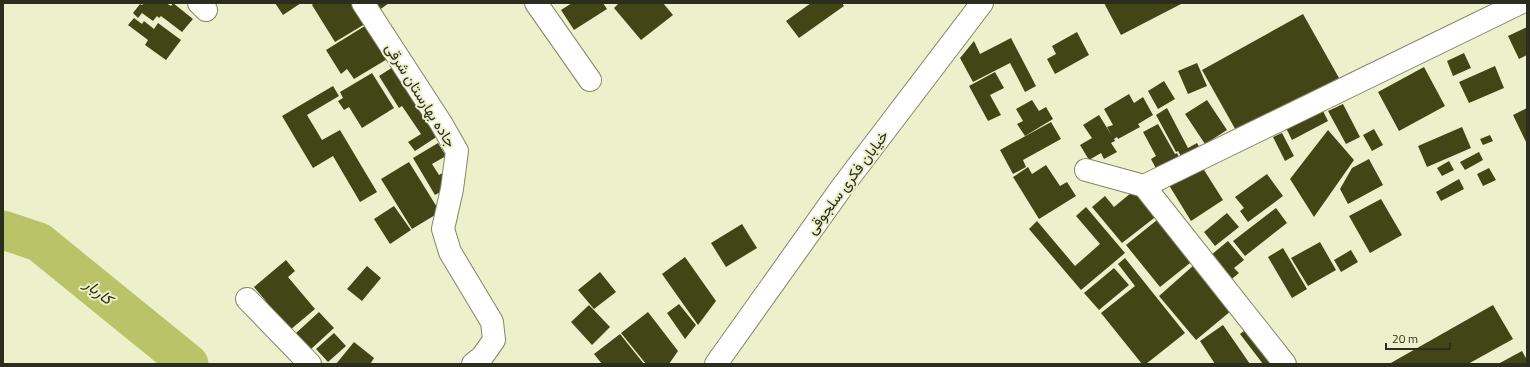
<svg xmlns="http://www.w3.org/2000/svg" width="1530" height="367" viewBox="0 0 1530 367" font-family="'Titillium Web',Vazirmatn,sans-serif">
	<style>
		.lines { fill: none; stroke-linecap: round; stroke-linejoin: round }
		.river { stroke: #bac368; stroke-width: 39 }
		.building { fill: #424616 }
		.minor-casing { stroke: #828664; stroke-width: 24 }
		.tertiary-casing { stroke: #828664; stroke-width: 24 }
		.minor { stroke: #fff; stroke-width: 22 }
		.tertiary { stroke: #fff; stroke-width: 22 }
		.labels { text-anchor: middle; dominant-baseline: central; stroke-width: 4; stroke-linejoin: round; paint-order: stroke }
		.street-label { font-size: 15px; fill: #2b2d1e; stroke: #ecf1cc }
		.water-label { font-size: 16px; font-style: italic; fill: #2d3008; stroke: #ecf1cc }
	</style>
	<rect width="100%" height="100%" fill="#ecf1cc"/>
	<g class="lines">
		<!-- river -->
		<path class="river" d="M3,230l36,12 150,122"/>
	</g>
	<!-- building -->
	<path class="building" d="M144,3h22l5,3 2,-3 20,16 -11,13 -21,-16 -2,2 -2,-2 -4,5 -11,-8 -4,5 -5,-5 7,-9 2,1z
		M275,3h26l-18,12z
		M314,3h38l13,21 -30,18 -23,-37z
		M372,3h17l-11,8z
		M572,3h31l4,6 -33,21 -13,-20z
		M619,3h44l10,12 -32,25 -27,-32z
		M811,3h31l2,3 -45,32 -13,-17z
		M1104,3h79l-62,32z
		M1303,14l36,64 -101,56 -36,-64z
		M134,18l8,6 2,-3 10,8 4,-6 23,17 -15,20 -21,-15 3,-5 -20,-15z
		M368,24l21,34 -35,21 -7,-10 -6,5 -15,-24z
		M1527,27v28l-8,4 -11,-23z
		M1077,32l12,23 -34,19 -8,-15 9,-5 -4,-8z
		M1011,38l25,48 -11,6 -15,-29 -37,19 -13,-24 14,-17 6,13z
		M1464,53l7,15 -18,8 -6,-15z
		M1197,63l10,23 -19,8 -10,-23z
		M1495,66l9,22 -35,15 -10,-21z
		M393,67l45,69 -23,15 -7,-9 13,-8 -19,-28 -3,2 -20,-32z
		M1424,67l21,39 -46,25 -21,-39z
		M995,72l9,16 -14,7 11,20 -13,6 -19,-35z
		M372,73l22,35 -32,20 -13,-21 -5,3 -6,-9 5,-3 -3,-6z
		M1164,81l11,18 -17,10 -10,-18z
		M333,86l6,10 -32,19 15,25 18,-10 37,62 -17,10 -27,-46 -20,12 -31,-52z
		M1129,94l5,9 9,-6 10,18 -15,9 2,3 -22,12 -1,-2 -3,2 1,2 -4,2 6,9 -13,7 -3,-6 -12,7 -9,-15 12,-7 -9,-13 16,-10 13,21 -5,-9 6,-2 -9,-16z
		M1032,100l7,11 7,-4 7,12 -28,17 -8,-12 6,-3 -7,-12z
		M1207,100l20,30 -22,14 -20,-30z
		M1343,104l17,33 -14,7 -18,-33z
		M1167,108l21,40 9,-5 5,9 -18,10 -6,-11 -2,1 -20,-37z
		M1527,108v36l-14,-29z
		M1322,109l6,12 -36,19 -6,-12z
		M1051,122l10,17 -38,21 3,7 -13,7 -13,-24z
		M1158,124l17,30 2,-1 5,10 -22,13 -9,-17 5,-3 -13,-24z
		M1462,127l9,21 -44,19 -9,-21z
		M1374,129l9,16 -11,6 -9,-16z
		M1328,130l26,30 -40,57 -24,-38z
		M1282,133l12,23 -9,5 -12,-24z
		M1490,135l3,6 -10,4 -3,-6z
		M438,143l8,13 -14,8 7,11 9,-5 1,17 -14,8 -22,-37z
		M1479,152l4,8 -18,10 -5,-8z
		M1369,159l14,26 -35,19 -8,-15 12,-21z
		M1449,161l5,9 -12,6 -5,-8z
		M409,162l31,50 -28,17 -31,-50z
		M1199,162l24,38 -32,21 -24,-39z
		M1046,165l14,21 7,-4 9,14 -37,23 -26,-42 15,-10 4,7z
		M1489,168l7,12 -13,6 -6,-12z
		M1267,174l16,22 -35,26 -8,-11 4,-3 -9,-11z
		M1459,179l5,10 -23,12 -5,-9z
		M1137,188l21,27 -36,28 -30,-36 13,-11 9,11z
		M1381,199l21,36 -32,18 -21,-37z
		M394,206l17,24 -21,14 -16,-25z
		M1086,207l39,46 -44,37 -52,-61 8,-8 38,45 25,-22 -24,-28z
		M1276,208l11,15 -42,33 -12,-15z
		M1227,213l12,14 -24,19 -11,-14z
		M1162,216l33,43 -35,28 -34,-42z
		M742,224l15,24 -31,19 -15,-24z
		M1228,241l16,19 -10,8 5,5 -11,9 -23,-22z
		M1320,242l16,28 -28,16 -17,-28z
		M1283,248l24,41 -15,9 -24,-41z
		M1351,250l7,12 -17,10 -7,-12z
		M685,257l31,44 -18,24 -36,-51z
		M1125,258l60,75 -39,31h-4l-41,-51 34,-27 -17,-22z
		M286,260l9,11 -7,6 27,32 -25,21 -36,-43z
		M1194,265l38,45 -36,30 -37,-44z
		M367,266l14,12 -19,23 -15,-12z
		M1114,268l15,17 -30,25 -15,-17z
		M600,272l16,20 -22,17 -16,-19z
		M679,304l17,21 -11,14 -18,-26z
		M589,305l21,22 -18,18 -21,-23z
		M1493,305l20,34 -45,25h-79z
		M319,312l15,16 -24,22 -15,-16z
		M648,312l30,39 -9,13h-23l-25,-31z
		M1223,325l27,39h-35l-15,-23z
		M1248,328l28,36h-13l-23,-30z
		M334,333l12,13 -18,16 -12,-13z
		M620,334l24,30h-42l-8,-10z
		M354,342l20,16 -3,5 2,1h-37z
		M1522,351l5,9v4h-29z"/>
	<g class="lines">
		<!-- minor casing -->
		<g class="minor-casing">
			<path id="minor" d="M199,3l7,7
				M536,3l54,77
				M1086,170l58,16 141,178
				M1144,186l376,-183
				M247,299l63,65"/>
		</g>
		<!-- tertiary casing -->
		<g class="tertiary-casing">
			<path id="tertiary" d="M363,3l78,120 16,28 -5,38 -9,40 7,23 42,70 2,18 -12,17 -9,7
				M716,364l126,-177 140,-184"/>
		</g>
		<!-- minor -->
		<use href="#minor" class="minor"/>
		<!-- tertiary -->
		<use href="#tertiary" class="tertiary"/>
	</g>
	<g class="labels">
		<!-- street labels -->
		<g class="street-label">
			<text transform="translate(421 95) rotate(58)">جاده بهارستان شرقی</text>
			<text transform="translate(847 182) rotate(-53)">خیابان فکری سلجوقی</text>
		</g>
		<!-- water labels -->
		<g class="water-label">
			<text transform="translate(99 291) rotate(39)">کاربار</text>
		</g>
	</g>
	<!-- border -->
	<rect width="1530" height="367" fill="none" stroke="#2b2d1e" stroke-width="8"/>
	<!-- scale -->
	<path d="M1386 343v6h64v-6" fill="none" stroke="#2b2d1e" stroke-width="2"/>
	<text x="1392" y="343" font-size="12" fill="#2b2d1e" stroke="#ecf1cc" stroke-width="3" paint-order="stroke">20 m</text>
</svg>
